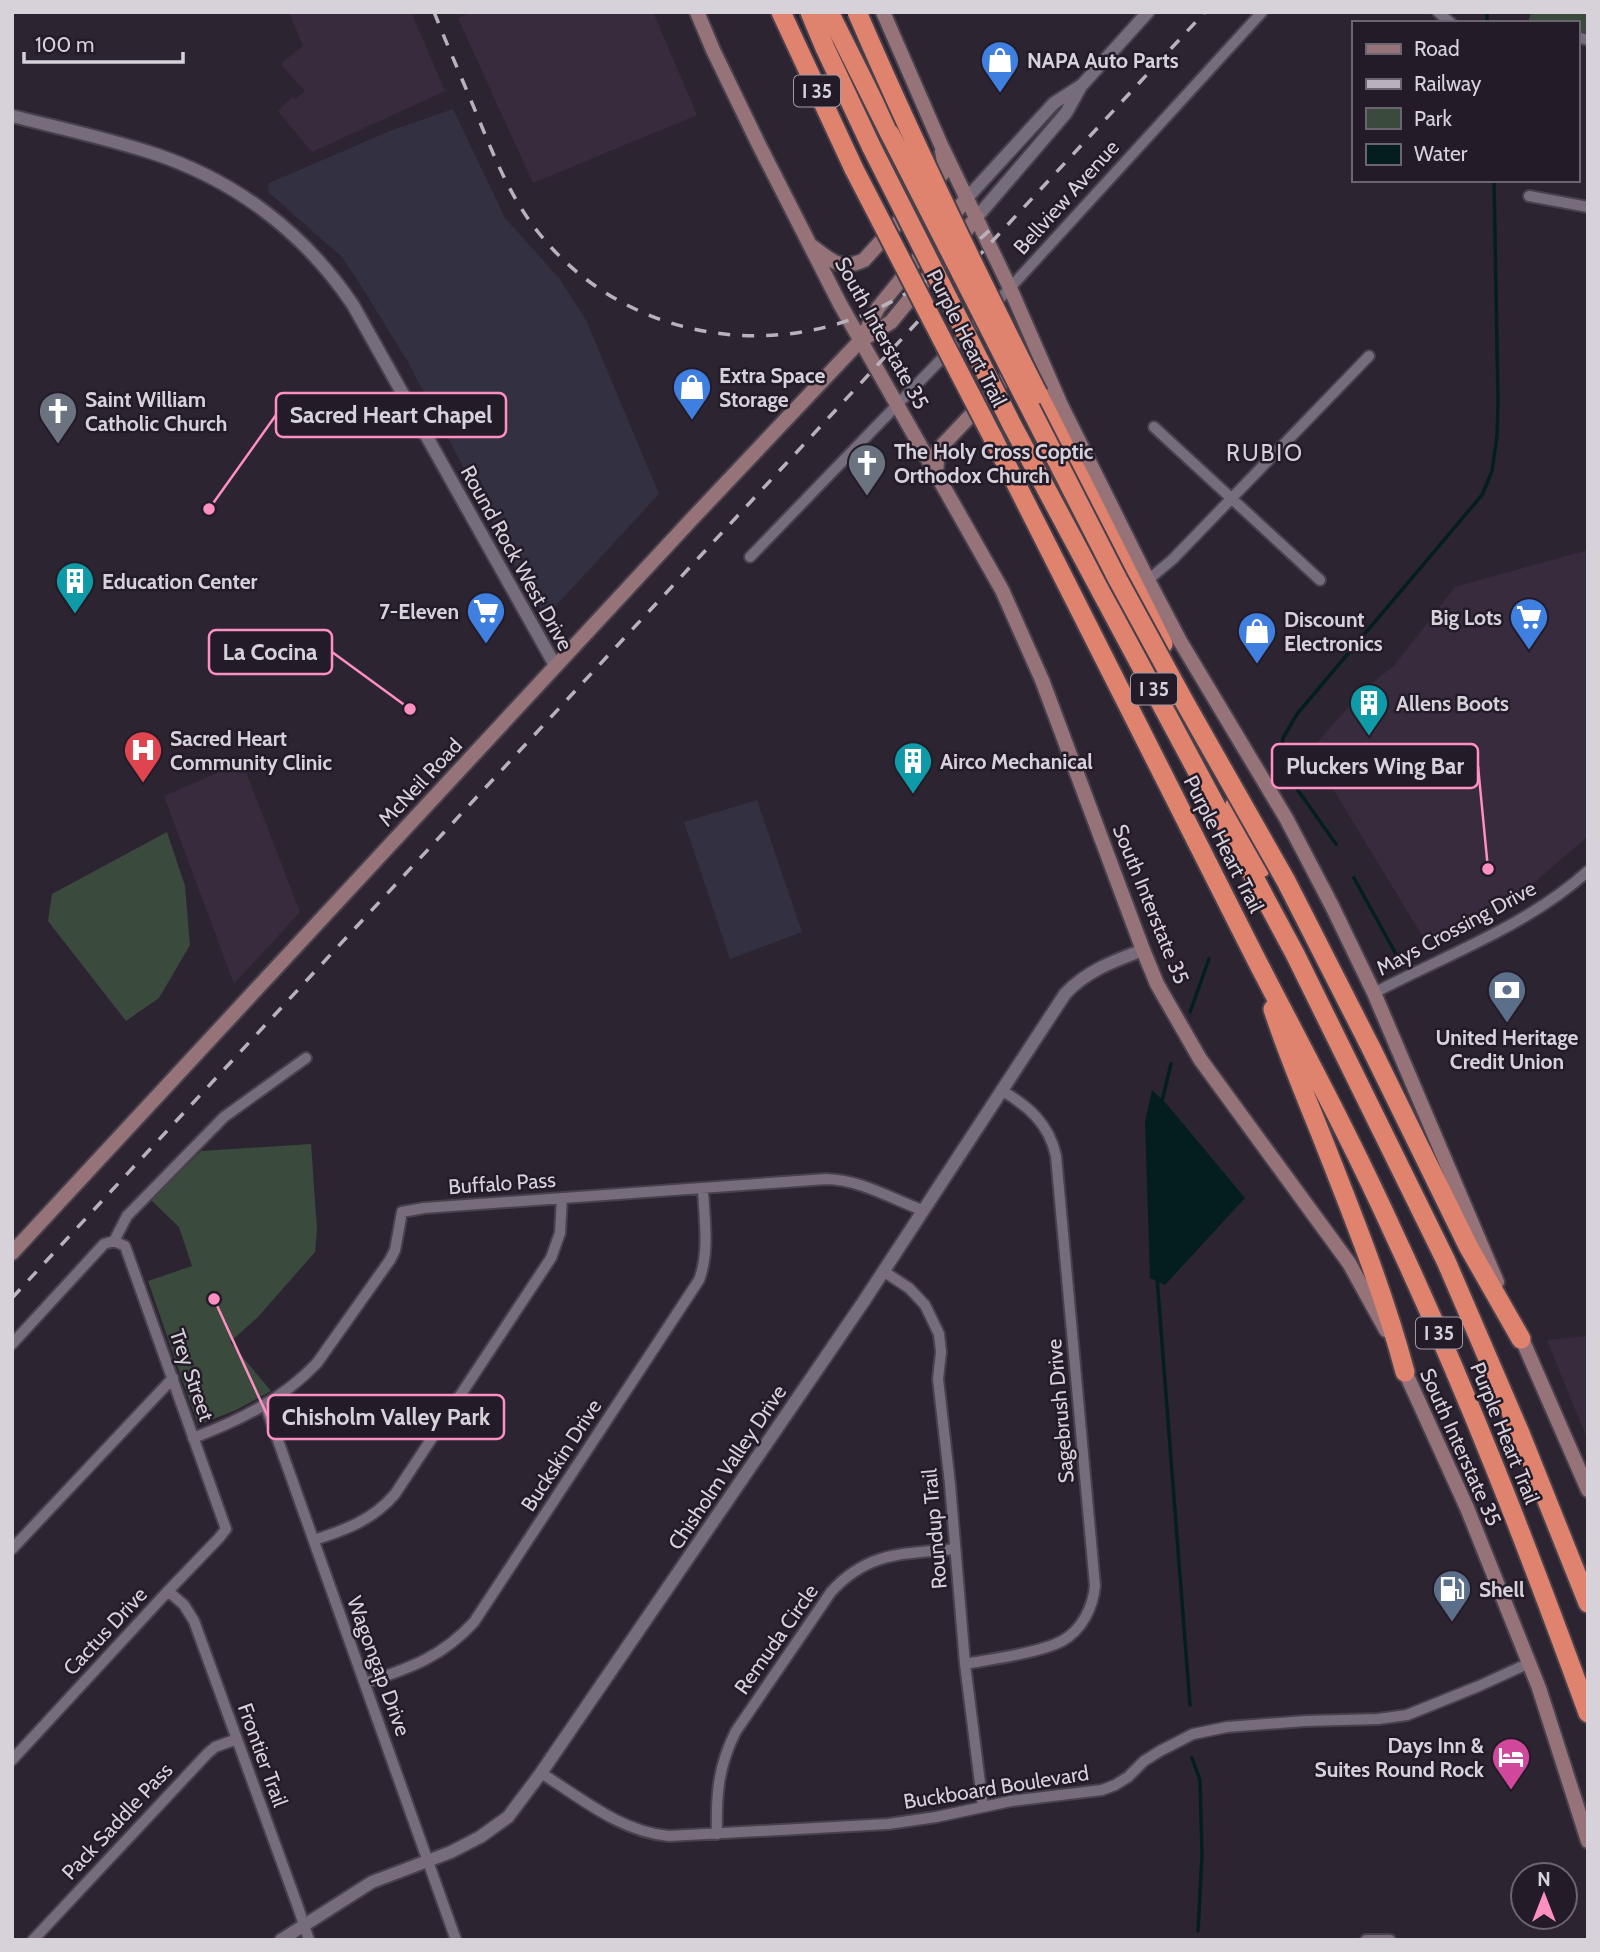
<svg xmlns="http://www.w3.org/2000/svg" width="1600" height="1952" viewBox="0 0 1600 1952" font-family="Cabin,sans-serif">
	<style>
		.built { fill: #382b3e }
		.industrial { fill: #333041 }
		.green { fill: #3a4b3d }
		.water { fill: #041e1e }
		.lines { fill: none; stroke-linecap: round; stroke-linejoin: round }
		.stream { stroke: #041e1e; stroke-width: 3.5 }
		.minor-casing { stroke: #48404b; stroke-width: 14 }
		.tertiary-casing { stroke: #48404b; stroke-width: 16 }
		.secondary-casing { stroke: #48404b; stroke-width: 18 }
		.motorway-casing { stroke: #48404b; stroke-width: 23 }
		.minor { stroke: #776c7c; stroke-width: 10 }
		.tertiary { stroke: #776c7c; stroke-width: 12 }
		.secondary { stroke: #967378; stroke-width: 14 }
		.motorway { stroke: #df826e; stroke-width: 19 }
		.rail { stroke: #b9b2bc; stroke-width: 3.5; stroke-dasharray: 12 12; stroke-linecap: butt }
		.motorway-bridge-casing { stroke: #48404b; stroke-width: 23; stroke-linecap: butt }
		.motorway-bridge { stroke: #df826e; stroke-width: 19 }
		.labels { text-anchor: middle; dominant-baseline: central; stroke-width: 5; stroke-linejoin: round; paint-order: stroke }
		.shield { fill: #241b28; stroke: #a19aa5; stroke-width: 2 }
		.shield-label { font-size: 19px; font-weight: bold; fill: #d7d1da }
		.poi-label { font-size: 21px; font-weight: bold; fill: #d7d1da; stroke: #241b28; text-anchor: start }
		.street-label { font-size: 21px; fill: #d7d1da; stroke: #241b28 }
		.neighbourhood-label { font-size: 23px; letter-spacing: 2px; fill: #d7d1da; stroke: #241b28 }
		.leader { fill: none; stroke: #fd8fc1; stroke-width: 2.5 }
		.callout-dot { fill: #fd8fc1; stroke: #241b28; stroke-width: 2.5 }
		.callout { fill: #241b28; stroke: #fd8fc1; stroke-width: 2.5 }
		.callout-label { font-size: 23px; text-anchor: middle; font-weight: bold; fill: #d7d1da }
	</style>
	<rect width="100%" height="100%" fill="#2d2432"/>
	<!-- built -->
	<path class="built" d="M289,12h122l34,79 -133,61 -34,-41 14,-14 4,2 9,-8 -23,-25 2,-5 19,-15z
		M472,12h181l44,103 -164,68 -75,-165z
		M1588,550v286l-60,52 -28,20 -74,34 -116,-191 54,-62 30,-23 61,-79z
		M242,762l58,150 -66,72 -70,-188z
		M1588,1336v105l-41,-101z"/>
	<!-- industrial -->
	<path class="industrial" d="M453,109l52,109 54,60 27,42 73,174 -108,117h-8l-7,-6 -128,-243 -50,-81 -16,-24 -74,-65 1,-9 121,-52z
		M757,800l45,132 -72,27 -46,-137z"/>
	<!-- green -->
	<path class="green" d="M1531,12h57v25l-11,-2v-12h-49z
		M167,832l18,54 5,59 -31,53 -33,23 -78,-100 4,-27z
		M311,1144l6,85 -2,23 -57,65 -28,25 41,49 -35,19 -38,15 -50,-144 44,-15 -13,-39 -28,-27 50,-49z"/>
	<!-- water -->
	<path class="water" d="M1152,1090l13,12 80,96 -80,87 -15,-7 -5,-156z"/>
	<g class="lines">
		<!-- stream -->
		<path class="stream" d="M1487,23v-11
			M1276,766l4,-12
			M1336,844l-51,-72 -4,-20 2,-14 14,-24 185,-219 10,-24 5,-35 1,-35 -4,-221
			M1354,878l43,78
			M1190,1012l19,-53
			M1162,1101l9,-37
			M1157,1278l33,427
			M1192,1758l8,22 2,76 -4,75"/>
		<!-- minor casing -->
		<g class="minor-casing">
			<path id="minor" d="M1438,12l13,11
				M1577,37l11,3
				M1529,196l59,11
				M1154,427l166,153
				M750,557l260,-269 252,-276
				M1148,580l25,-21 196,-203
				M1374,993c72,-38 153,-67 214,-122
				M114,1241l13,-25 97,-99 82,-59
				M883,1271l26,17 16,17 14,29 2,18 -3,27 12,105 15,180 18,143
				M12,1344l92,-100 10,-3
				M265,1404l191,536
				M193,1438c46,-17 90,-39 124,-75l73,-103 5,-10 7,-38 22,-4 402,-29c35,1 64,19 96,31
				M314,1540c31,-10 59,-20 81,-46l156,-236 9,-25 2,-35
				M12,1549l161,-171
				M168,1591l16,14 10,16 104,286 11,33
				M965,1664c27,-5 74,-11 97,-23 20,-11 31,-34 33,-55l-39,-430c-7,-33 -28,-50 -55,-66
				M365,1683c44,-15 76,-25 109,-61l225,-342c11,-29 5,-62 4,-92
				M12,1760l156,-169 51,-53 7,-9 -101,-283 -11,-5
				M541,1773c40,25 80,59 128,63l219,-12 48,-7 75,-16 91,-11 13,-5 13,-8 16,-16 16,-10 33,-17 34,-7 78,-6 73,-2 29,-4 72,-29 50,-23
				M717,1834c-1,-39 1,-68 19,-103l95,-139c37,-41 73,-38 124,-43
				M33,1940l174,-186 8,-7 22,-8
				M1366,1940h24"/>
		</g>
		<!-- tertiary casing -->
		<g class="tertiary-casing">
			<path id="tertiary" d="M12,116c47,12 94,22 140,37 83,27 152,79 201,152l203,362
				M967,198l87,-95 28,-18 66,-73
				M977,217l89,-104 14,-25
				M281,1940l91,-58 79,-30 29,-15 28,-20 33,-44 323,-472 201,-307c21,-23 49,-33 78,-44"/>
		</g>
		<!-- secondary casing -->
		<g class="secondary-casing">
			<path id="secondary" d="M697,12l16,38 46,95 81,159 162,286 40,90 101,270 14,34 43,75 149,204 37,67
				M883,12l58,133 69,143 51,117 87,175 32,61 106,177 46,88 42,87 123,289
				M813,247c18,14 28,24 51,13l78,-86 2,-12 -2,-11
				M861,340l17,-32 89,-110
				M936,473l2,-23 68,-72 9,-3h7
				M12,1253l679,-733 169,-179 31,-19 86,-105
				M1518,1330l70,160
				M1402,1365l65,143 72,180 49,153"/>
		</g>
		<!-- motorway casing -->
		<g class="motorway-casing">
			<path id="motorway" d="M781,12l73,157
				M810,12l15,36 47,100
				M829,12l61,122
				M1038,394l125,250
				M1012,425l283,529 151,307 74,172 68,170
				M992,436c89,175 176,350 265,525 47,91 95,180 137,273 73,156 135,317 194,479
				M1235,805l26,63
				M1273,1009c16,50 37,97 56,146 28,71 56,142 76,217
				M1371,1048l97,198 53,93"/>
		</g>
		<!-- minor -->
		<use href="#minor" class="minor"/>
		<!-- tertiary -->
		<use href="#tertiary" class="tertiary"/>
		<!-- secondary -->
		<use href="#secondary" class="secondary"/>
		<!-- motorway -->
		<use href="#motorway" class="motorway"/>
		<!-- rail -->
		<path class="rail" d="M434,12c14,35 29,69 43,103 17,41 33,82 61,117 76,96 206,128 320,85 51,-20 96,-53 136,-91
			M12,1298l1193,-1286"/>
		<!-- motorway-bridge casing -->
		<g class="motorway-bridge-casing">
			<path id="motorway-bridge" d="M857,12c56,130 117,256 181,382
				M890,134l227,444 67,123 102,180 85,167
				M872,148l140,277
				M854,169l138,267"/>
		</g>
		<!-- motorway-bridge -->
		<use href="#motorway-bridge" class="motorway-bridge"/>
	</g>
	<!-- icons -->
	<defs>
		<g id="shop-pin" transform="scale(2.0125)"><path d="M0 17L-7.5 6A9.5 9.5 0 1 1 7.5 6Z" fill="#3f7fe0" stroke="#241b28"/><path d="M-5-2.5h2.3a2.7 3.5 0 0 1 5.4 0H5L5.5 6h-11ZM-1.5-2.5h3a1.5 2.3 0 0 0-3 0Z" fill="#fff"/></g>
		<g id="church-pin" transform="scale(2.0125)"><path d="M0 17L-7.5 6A9.5 9.5 0 1 1 7.5 6Z" fill="#6b7280" stroke="#241b28"/><path d="M-1.2-6h2.4v3.5h3.3v2.4h-3.3V6h-2.4V-.1h-3.3v-2.4h3.3Z" fill="#fff"/></g>
		<g id="building-pin" transform="scale(2.0125)"><path d="M0 17L-7.5 6A9.5 9.5 0 1 1 7.5 6Z" fill="#0f9aa8" stroke="#241b28"/><path d="M-4-6H4V6H1V3H-1V6H-4ZM-2.5-4.3h1.7v1.8h-1.7ZM.8-4.3h1.7v1.8H.8ZM-2.5-1h1.7V.8h-1.7ZM.8-1h1.7V.8H.8Z" fill="#fff"/></g>
		<g id="supermarket-pin" transform="scale(2.0125)"><path d="M0 17L-7.5 6A9.5 9.5 0 1 1 7.5 6Z" fill="#3f7fe0" stroke="#241b28"/><path d="M-6-5.5h2.5l.6 2H6L4.5 2H-2.5L-4.4-4H-6ZM-1.5 3.2a1.3 1.3 0 1 0 .1 0ZM3 3.2a1.3 1.3 0 1 0 .1 0Z" fill="#fff"/></g>
		<g id="hospital-pin" transform="scale(2.0125)"><path d="M0 17L-7.5 6A9.5 9.5 0 1 1 7.5 6Z" fill="#e0444e" stroke="#241b28"/><path d="M-5-5h3v3.5h4V-5h3V5h-3V1.5h-4V5h-3Z" fill="#fff"/></g>
		<g id="bank-pin" transform="scale(2.0125)"><path d="M0 17L-7.5 6A9.5 9.5 0 1 1 7.5 6Z" fill="#5c6f8a" stroke="#241b28"/><path d="M-6-4H6V4H-6ZM0-2.3a2.3 2.3 0 1 0 0 4.6a2.3 2.3 0 1 0 0-4.6Z" fill="#fff"/></g>
		<g id="fuel-pin" transform="scale(2.0125)"><path d="M0 17L-7.5 6A9.5 9.5 0 1 1 7.5 6Z" fill="#5c6f8a" stroke="#241b28"/><path d="M-5.5-6h7V0h2V4h1.3V-2.5L3-4.5l.8-.8L6-3V5H2.5V1h-1V6h-7ZM-4.2-4.7v3.2H.2V-4.7Z" fill="#fff"/></g>
		<g id="hotel-pin" transform="scale(2.0125)"><path d="M0 17L-7.5 6A9.5 9.5 0 1 1 7.5 6Z" fill="#d1479c" stroke="#241b28"/><path d="M-6-4.5h1.5V1H6V5H4.5V3h-9V5H-6ZM-4 0a1.8 1.8 0 1 1 3.6 0ZM.5 0V-2.5h3Q6-2.5 6 0Z" fill="#fff"/></g>
	</defs>
	<g fill-rule="evenodd">
		<use href="#shop-pin" x="1000" y="60"/>
		<use href="#shop-pin" x="692" y="387"/>
		<use href="#church-pin" x="58" y="411"/>
		<use href="#church-pin" x="867" y="463"/>
		<use href="#building-pin" x="75" y="581"/>
		<use href="#supermarket-pin" x="486" y="611"/>
		<use href="#supermarket-pin" x="1529" y="617"/>
		<use href="#shop-pin" x="1257" y="631"/>
		<use href="#building-pin" x="1369" y="703"/>
		<use href="#hospital-pin" x="143" y="750"/>
		<use href="#building-pin" x="913" y="761"/>
		<use href="#bank-pin" x="1507" y="990"/>
		<use href="#fuel-pin" x="1452" y="1589"/>
		<use href="#hotel-pin" x="1511" y="1757"/>
	</g>
	<g class="labels">
		<!-- shield labels -->
		<g class="shield">
			<rect x="794" y="75.5" width="46" height="31" rx="5"/>
			<rect x="1131" y="673.5" width="46" height="31" rx="5"/>
			<rect x="1416" y="1317.5" width="46" height="31" rx="5"/>
		</g>
		<g class="shield-label">
			<text x="817" y="91">I 35</text>
			<text x="1154" y="689">I 35</text>
			<text x="1439" y="1333">I 35</text>
		</g>
		<!-- poi labels -->
		<g class="poi-label">
			<text x="1027" y="60">NAPA Auto Parts</text>
			<text x="719" y="375">Extra Space<tspan x="719" dy="24">Storage</tspan></text>
			<text x="85" y="399">Saint William<tspan x="85" dy="24">Catholic Church</tspan></text>
			<text x="894" y="451">The Holy Cross Coptic<tspan x="894" dy="24">Orthodox Church</tspan></text>
			<text x="102" y="581">Education Center</text>
			<text x="459" y="611" text-anchor="end">7-Eleven</text>
			<text x="1502" y="617" text-anchor="end">Big Lots</text>
			<text x="1284" y="619">Discount<tspan x="1284" dy="24">Electronics</tspan></text>
			<text x="1396" y="703">Allens Boots</text>
			<text x="170" y="738">Sacred Heart<tspan x="170" dy="24">Community Clinic</tspan></text>
			<text x="940" y="761">Airco Mechanical</text>
			<text x="1507" y="1037" text-anchor="middle">United Heritage<tspan x="1507" dy="24">Credit Union</tspan></text>
			<text x="1479" y="1589">Shell</text>
			<text x="1484" y="1745" text-anchor="end">Days Inn &amp;<tspan x="1484" dy="24">Suites Round Rock</tspan></text>
		</g>
		<!-- street labels -->
		<g class="street-label">
			<text transform="translate(1066 197) rotate(-48)">Bellview Avenue</text>
			<text transform="translate(882 333) rotate(61)">South Interstate 35</text>
			<text transform="translate(967 338) rotate(63)">Purple Heart Trail</text>
			<text transform="translate(517 558) rotate(61)">Round Rock West Drive</text>
			<text transform="translate(420 782) rotate(-47)">McNeil Road</text>
			<text transform="translate(1224 844) rotate(63)">Purple Heart Trail</text>
			<text transform="translate(1151 904) rotate(68)">South Interstate 35</text>
			<text transform="translate(1456 928) rotate(-28)">Mays Crossing Drive</text>
			<text transform="translate(502 1183) rotate(-4)">Buffalo Pass</text>
			<text transform="translate(192 1375) rotate(71)">Trey Street</text>
			<text transform="translate(1060 1411) rotate(-95)">Sagebrush Drive</text>
			<text transform="translate(1505 1433) rotate(68)">Purple Heart Trail</text>
			<text transform="translate(1461 1447) rotate(66)">South Interstate 35</text>
			<text transform="translate(561 1455) rotate(-57)">Buckskin Drive</text>
			<text transform="translate(727 1467) rotate(-56)">Chisholm Valley Drive</text>
			<text transform="translate(934 1529) rotate(-95)">Roundup Trail</text>
			<text transform="translate(105 1631) rotate(-47)">Cactus Drive</text>
			<text transform="translate(776 1639) rotate(-55)">Remuda Circle</text>
			<text transform="translate(379 1666) rotate(70)">Wagongap Drive</text>
			<text transform="translate(263 1755) rotate(70)">Frontier Trail</text>
			<text transform="translate(996 1787) rotate(-9)">Buckboard Boulevard</text>
			<text transform="translate(117 1821) rotate(-47)">Pack Saddle Pass</text>
		</g>
		<!-- neighbourhood labels -->
		<g class="neighbourhood-label">
			<text x="1265" y="453">RUBIO</text>
		</g>
	</g>
	<!-- callouts -->
	<path class="leader" d="M209 509L276 415M410 709L332 652M1488 869L1478 766M214 1299L268 1417"/>
	<g class="callout-dot">
		<circle cx="209" cy="509" r="7"/>
		<circle cx="410" cy="709" r="7"/>
		<circle cx="1488" cy="869" r="7"/>
		<circle cx="214" cy="1299" r="7"/>
	</g>
	<g class="callout">
		<rect x="276" y="393" width="230" height="44" rx="7"/>
		<rect x="209" y="630" width="123" height="44" rx="7"/>
		<rect x="1272" y="744" width="206" height="44" rx="7"/>
		<rect x="268" y="1395" width="236" height="44" rx="7"/>
	</g>
	<g class="callout-label">
		<text x="391" y="423">Sacred Heart Chapel</text>
		<text x="270" y="660">La Cocina</text>
		<text x="1375" y="774">Pluckers Wing Bar</text>
		<text x="386" y="1425">Chisholm Valley Park</text>
	</g>
	<!-- border -->
	<rect width="1600" height="1952" fill="none" stroke="#d7d1da" stroke-width="28"/>
	<!-- legend -->
	<rect x="1352" y="21" width="228" height="161" fill="#241b28" stroke="#6c646f" stroke-width="2"/>
	<rect x="1366" y="44" width="35" height="10" fill="#967378" stroke="#6c646f" stroke-width="2"/>
	<text x="1414" y="56" font-size="21" fill="#d7d1da">Road</text>
	<rect x="1366" y="79" width="35" height="10" fill="#b9b2bc" stroke="#6c646f" stroke-width="2"/>
	<text x="1414" y="91" font-size="21" fill="#d7d1da">Railway</text>
	<rect x="1366" y="108" width="35" height="21" fill="#3a4b3d" stroke="#6c646f" stroke-width="2"/>
	<text x="1414" y="126" font-size="21" fill="#d7d1da">Park</text>
	<rect x="1366" y="144" width="35" height="21" fill="#041e1e" stroke="#6c646f" stroke-width="2"/>
	<text x="1414" y="161" font-size="21" fill="#d7d1da">Water</text>
	<!-- north arrow -->
	<g transform="translate(1544 1896)"><circle r="33" fill="#241b28" stroke="#6c646f" stroke-width="2"/>
	<path d="M0-5L12 26L0 18L-12 26Z" fill="#fd8fc1"/>
	<text y="-10" font-size="19" font-weight="bold" text-anchor="middle" fill="#d7d1da">N</text>
	</g>
	<!-- scale -->
	<path d="M24 52v10h159v-10" fill="none" stroke="#d7d1da" stroke-width="3.5"/>
	<text x="35" y="52" font-size="21" fill="#d7d1da" stroke="#241b28" stroke-width="5" paint-order="stroke">100 m</text>
</svg>
